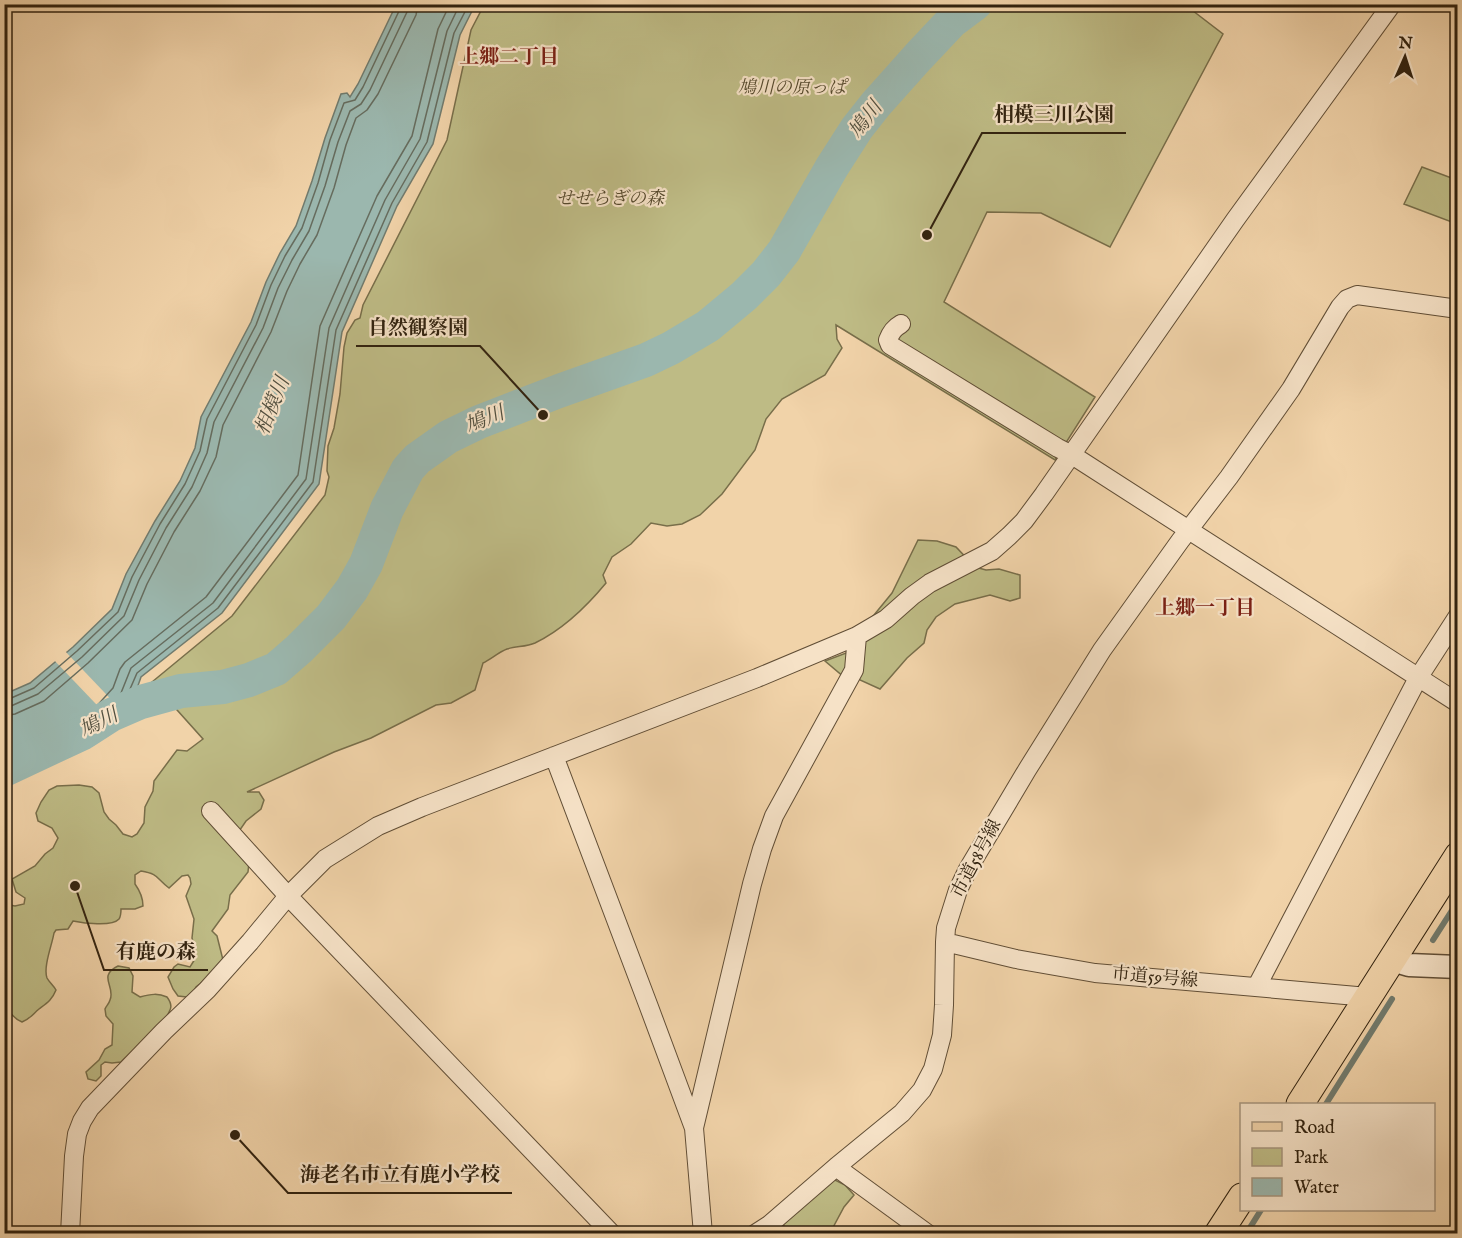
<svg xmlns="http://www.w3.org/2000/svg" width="1462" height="1238" viewBox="0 0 1462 1238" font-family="'IM FELL English','Noto Serif JP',serif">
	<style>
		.green { fill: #bebb85; stroke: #786e4a; stroke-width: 1.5 }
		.water { fill: #9bb7ae; stroke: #717b6e; stroke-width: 1.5 }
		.pier { fill: #f1d3a9 }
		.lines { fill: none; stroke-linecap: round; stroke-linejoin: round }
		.shore { stroke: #666c5e; stroke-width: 1.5 }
		.stream { stroke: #717b6e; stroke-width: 6 }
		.river { stroke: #9bb7ae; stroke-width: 34 }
		.minor-casing { stroke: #614e36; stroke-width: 20 }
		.tertiary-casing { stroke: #614e36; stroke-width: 25 }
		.primary-casing { stroke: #31220f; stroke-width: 29 }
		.minor { stroke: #f6e2c7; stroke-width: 18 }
		.tertiary { stroke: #f6e2c7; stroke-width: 22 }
		.primary { stroke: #f1d3a9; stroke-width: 27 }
		.labels { text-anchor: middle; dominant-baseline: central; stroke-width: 4.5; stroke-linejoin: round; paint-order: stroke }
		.park-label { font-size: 18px; font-style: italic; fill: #54482c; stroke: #f6e2c7 }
		.street-label { font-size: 18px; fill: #31220f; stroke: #f6e2c7 }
		.neighbourhood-label { font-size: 20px; font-weight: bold; fill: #7a1f14; stroke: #f6e2c7 }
		.water-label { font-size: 20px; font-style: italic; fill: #514f3f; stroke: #f6e2c7 }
		.leader { fill: none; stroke: #31220f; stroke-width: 2 }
		.callout-dot { fill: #31220f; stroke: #f6e2c7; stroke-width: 2 }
		.callout-label { font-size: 20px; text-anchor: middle; font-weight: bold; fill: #31220f; stroke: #f6e2c7; stroke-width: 4.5; stroke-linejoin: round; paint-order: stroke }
	</style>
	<rect width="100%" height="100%" fill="#f1d3a9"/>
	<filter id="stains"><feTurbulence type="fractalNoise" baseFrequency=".00333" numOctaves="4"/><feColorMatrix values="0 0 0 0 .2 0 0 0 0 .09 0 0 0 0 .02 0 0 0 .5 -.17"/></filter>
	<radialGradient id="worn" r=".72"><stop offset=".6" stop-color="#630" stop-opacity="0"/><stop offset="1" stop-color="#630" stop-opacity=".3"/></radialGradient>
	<!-- green -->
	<path class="green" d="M1184,4l39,30 -113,213 -69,-34 -54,-1 -43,90 151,95 -40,63 -219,-135 1,14 5,9 -17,27 -43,24 -16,20 -11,31 -33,44 -22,21 -18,9 -15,2 -16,-3 -20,21 -19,13 -9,18 3,8c-19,23 -44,47 -71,60 -9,4 -19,3 -28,6 -8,3 -16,10 -24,14l-8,27 -24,13 -15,2 -65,33 -37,14 -87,40h12l5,8 -3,9 -15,12 -11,16 14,25 -1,10 -18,23 -2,14 -16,22 5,5 6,24 -12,15 -15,12 -4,8 -5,2 -9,-1 -5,-7 -5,-12 6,-10 4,-3 12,3 5,-8v-9l-3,-12 2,-19 -8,-23 5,-12 -1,-6 -2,-3 -6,1 -13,12c-13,-10 -10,-14 -28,-17l-6,4v9c5,7 8,14 8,22l-8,3h-14c0,4 0,7 -2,10 -7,8 -36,4 -46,2l-5,8 -12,1 -2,3c-2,12 -11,34 -7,45 2,4 7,8 9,12 -4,10 -9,13 -17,19 -6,5 -9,10 -17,13 -9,-3 -10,-10 -17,-13l-1,-44 2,-6 -2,-2v-53l11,2 9,-2 1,-6 -9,-6 -4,-13 23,-13 10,-12 8,-6 5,-10 -6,-10 -14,-7 -2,-8 5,-11 8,-12 8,-4 22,-1 13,2 7,6 5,19 5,7 7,6 7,9 9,3 5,-3 7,-11 1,-16 8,-16 1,-10 23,-31 10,1 16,-12 -51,-57 80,-66 93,-121 4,-18 -2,-6 1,-25 6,-18 6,-34 4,-47 3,-14 8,-13 5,-2 3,-13 84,-165 24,-110 13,-25z
		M1422,167l35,13v44l-53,-20z
		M918,540l19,1 19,6 19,20 11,3 13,-1 21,6v23l-10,3 -20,-6 -35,9 -19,13 -9,13 -3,13 -17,15 -27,31 -20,-9 -8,-17 -8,14 -19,-16 24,-9 11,-24 14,-13 18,-22z
		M118,966l11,2 4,8 -1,16 8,5c11,-3 18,-4 27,0 3,4 5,9 3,13 -6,16 -36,39 -49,52l-9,1 -7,-1 -4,3v11l-5,5 -8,-2 -2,-7 13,-12 6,-11 7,-4 1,-21 -7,-8 -1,-7c1,-3 4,-5 5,-9 6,-13 -13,-24 8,-34z
		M829,1177l16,8 9,10 -10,12 -14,26h-36l-14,-10z"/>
	<!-- water -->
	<path class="water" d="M396,5h79l-15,30 -27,109 -36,62 -55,126 -23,152 -97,129 -81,64 -8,23 -25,27 -94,54 -9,8v-95l25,-11 43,-36 39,-38 14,-35 29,-53 25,-40 15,-33 6,-31 50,-95 15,-40 14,-29 16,-27 16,-45 13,-43 16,-44 6,-1 3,4 8,-13z"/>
	<!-- pier -->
	<path class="pier" d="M64,650l60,63 -9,11 -62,-65z"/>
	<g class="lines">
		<!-- shore -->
		<path class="shore" d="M4,699h5l25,-11 43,-37 41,-39 14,-35 28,-53 25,-40 15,-33 7,-32 49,-94 15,-40 14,-29 17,-28 16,-45 12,-43 14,-37 11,-3 8,-13 37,-78 1,-5
			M4,707l7,-1 27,-12 44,-37 42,-41 15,-36 27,-52 26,-41 15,-34 7,-31 49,-94 15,-40 14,-28 17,-29 16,-45 13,-44 12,-31 11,-7 9,-14 37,-78 1,-8
			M4,716l11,-2 29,-13 44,-38 44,-43 15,-36 27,-52 26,-41 16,-34 7,-32 48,-93 16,-41 13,-27 17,-29 17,-47 12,-43 10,-27 11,-8 11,-16 38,-79 2,-11
			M4,760l90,-51 19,-21 7,-19 5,-7 81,-65 92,-122 22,-149 57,-130 35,-60 26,-107 12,-25
			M4,771l96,-55 21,-23 10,-25 82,-65 93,-124 23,-151 56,-128 35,-61 27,-108 13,-27
			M4,781l7,-6 94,-53 22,-26 10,-23 81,-65 95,-126 23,-152 56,-127 35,-61 27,-109 15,-29"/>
		<!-- stream -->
		<path class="stream" d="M1433,940l25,-39
			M1326,1104l66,-105
			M1246,1234l15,-24"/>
		<!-- river -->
		<path class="river" d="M4,770l79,-37 28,-18 30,-13 40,-11 42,-4 26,-7 27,-11 23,-20 32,-32 21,-28 14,-25 21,-55 21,-40 9,-10 31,-22 31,-15 80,-31 87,-31 25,-12 37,-22 36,-30 22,-22 18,-23 48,-84 25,-39 19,-24 42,-47 33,-35 24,-18"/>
		<!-- minor casing -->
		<g class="minor-casing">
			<path id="minor" d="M901,324c-7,4 -10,8 -13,16l2,5 168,103 14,7 386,248
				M554,756l95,251 45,121 9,106
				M211,811l77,85 324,338
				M945,942l71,17 79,14 273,24
				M1257,986l161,-308 40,-62
				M694,1128l58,-244 10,-35 12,-33 80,-146 3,-34
				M836,1167l92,67
				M70,1234l4,-78 3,-22 5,-13 8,-13 74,-77 43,-41 43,-48 38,-46 37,-37 53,-33 44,-19 335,-129 100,-42 29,-17 26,-23 18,-13 62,-32 17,-15 15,-15 20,-27 191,-274 157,-216
				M755,1234l14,-9 67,-58 66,-54 20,-23 11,-21 9,-34 2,-30 1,-63 1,-14 12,-38 10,-21 59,-99 75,-120 78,-109 49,-64 62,-88 49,-82 7,-8 10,-4 101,14"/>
		</g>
		<!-- tertiary casing -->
		<g class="tertiary-casing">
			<path id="tertiary" d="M1392,960l17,5 49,2"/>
		</g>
		<!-- primary casing -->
		<g class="primary-casing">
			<path id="primary" d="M1300,1104l158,-248
				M1218,1234l24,-37"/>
		</g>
		<!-- minor -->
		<use href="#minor" class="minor"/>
		<!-- tertiary -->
		<use href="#tertiary" class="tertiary"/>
		<!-- primary -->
		<use href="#primary" class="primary"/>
	</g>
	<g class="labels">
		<!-- park labels -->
		<g class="park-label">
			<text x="792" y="88">鳩川の原っぱ</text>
			<text x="610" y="199">せせらぎの森</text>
		</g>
		<!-- street labels -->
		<g class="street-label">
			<text transform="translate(977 859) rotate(-62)">市道58号線</text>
			<text transform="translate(1155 978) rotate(5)">市道59号線</text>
		</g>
		<!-- neighbourhood labels -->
		<g class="neighbourhood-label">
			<text x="509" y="57">上郷二丁目</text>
			<text x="1205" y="608">上郷一丁目</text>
		</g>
		<!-- water labels -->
		<g class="water-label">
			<text transform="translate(866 120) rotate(-53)">鳩川</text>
			<text transform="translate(273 406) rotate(-68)">相模川</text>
			<text transform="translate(485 420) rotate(-22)">鳩川</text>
			<text transform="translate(99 723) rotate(-27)">鳩川</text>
		</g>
	</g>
	<!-- callouts -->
	<path class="leader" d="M927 235L982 133H1126M543 415L480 346H356M75 886L104 970H208M235 1135L288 1193H512"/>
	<g class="callout-dot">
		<circle cx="927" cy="235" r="6"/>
		<circle cx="543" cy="415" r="6"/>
		<circle cx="75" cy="886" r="6"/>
		<circle cx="235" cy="1135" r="6"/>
	</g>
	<g class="callout-label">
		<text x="1054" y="121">相模三川公園</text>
		<text x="418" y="334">自然観察園</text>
		<text x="156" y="958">有鹿の森</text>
		<text x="400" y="1181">海老名市立有鹿小学校</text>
	</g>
	<!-- margin -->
	<rect width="1462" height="1238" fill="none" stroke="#f1d3a9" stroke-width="24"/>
	<rect x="6" y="6" width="1450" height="1226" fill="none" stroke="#31220f" stroke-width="3"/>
	<rect x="12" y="12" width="1438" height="1214" fill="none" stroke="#31220f" stroke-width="1.5"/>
	<!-- legend -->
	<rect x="1240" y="1103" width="195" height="108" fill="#f6e2c7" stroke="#a7957d" stroke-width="1.5"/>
	<rect x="1252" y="1122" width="30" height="9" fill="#f1d3a9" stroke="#a7957d" stroke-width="1.5"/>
	<text x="1294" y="1133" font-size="18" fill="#31220f">Road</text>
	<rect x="1252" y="1148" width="30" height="18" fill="#bebb85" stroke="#a7957d" stroke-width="1.5"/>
	<text x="1294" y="1163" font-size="18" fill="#31220f">Park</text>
	<rect x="1252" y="1178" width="30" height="18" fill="#9bb7ae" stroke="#a7957d" stroke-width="1.5"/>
	<text x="1294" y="1193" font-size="18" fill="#31220f">Water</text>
	<!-- north arrow -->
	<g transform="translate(1405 57) rotate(3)" stroke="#f6e2c7" stroke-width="4.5" paint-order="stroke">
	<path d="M0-4.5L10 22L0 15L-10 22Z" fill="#31220f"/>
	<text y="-9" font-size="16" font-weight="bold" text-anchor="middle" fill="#31220f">N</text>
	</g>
	<rect width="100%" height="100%" filter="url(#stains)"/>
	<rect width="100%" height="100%" fill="url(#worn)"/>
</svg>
